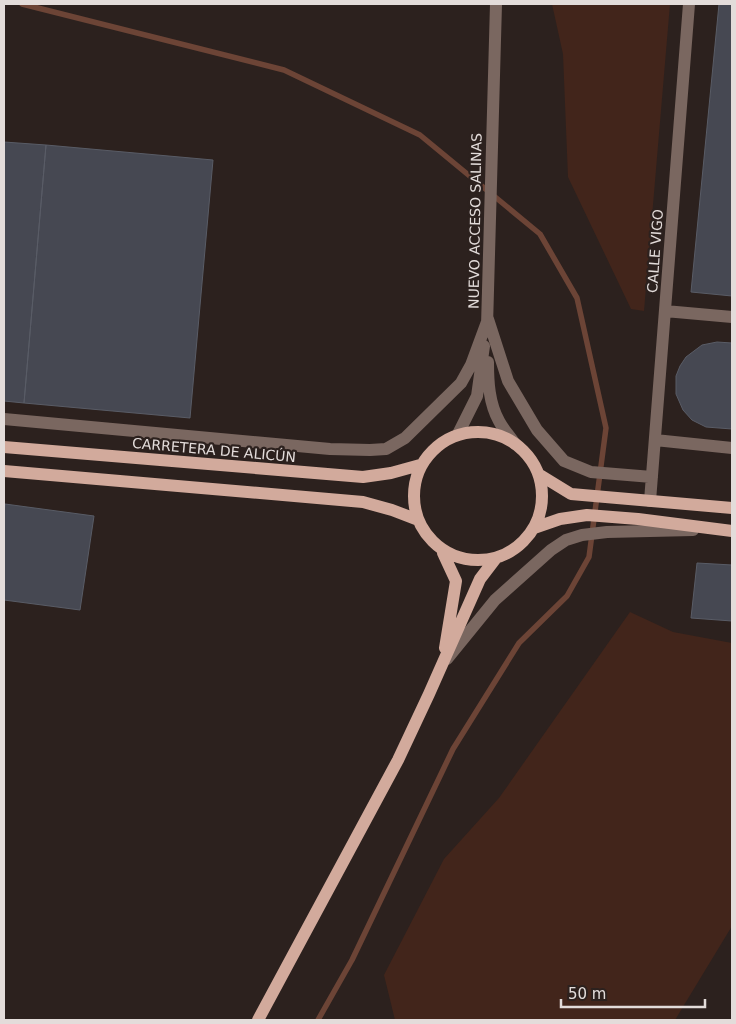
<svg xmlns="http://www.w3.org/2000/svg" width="736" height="1024" viewBox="0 0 736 1024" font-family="'DejaVu Sans',sans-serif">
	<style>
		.green { fill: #42251b }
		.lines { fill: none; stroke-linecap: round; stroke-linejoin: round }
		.stream { stroke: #6c4436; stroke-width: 5.5 }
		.building { fill: #464852; stroke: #595c66 }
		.minor { stroke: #7a6760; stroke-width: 12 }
		.major { stroke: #d2aa9c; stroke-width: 12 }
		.labels { text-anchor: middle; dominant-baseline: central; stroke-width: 4.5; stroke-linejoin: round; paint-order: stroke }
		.street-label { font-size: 14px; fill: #e3dcda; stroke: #2c211e }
	</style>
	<rect width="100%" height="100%" fill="#2c211e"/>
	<!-- green -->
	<path class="green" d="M552,4h118l-26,307 -13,-2 -63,-132 -5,-123z
		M630,612l43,20 59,11v283l-57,94h-280l-11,-45 60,-116 55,-61z"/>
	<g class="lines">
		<!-- stream -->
		<path class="stream" d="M22,4l262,66 136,65 120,99 37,64 29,130 -17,129 -22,39 -48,47 -66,106 -101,211 -34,60"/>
	</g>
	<!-- building -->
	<path class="building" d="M719,4h13v292l-41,-4z
		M4,142l42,3 -22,258 -20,-2z
		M46,145l167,15 -23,258 -166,-15z
		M717,342l15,1v86l-26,-2 -14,-7 -9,-10 -7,-16v-18l4,-10 6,-9 16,-12z
		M5,504l89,12 -14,94 -76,-10v-87z
		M697,563l35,2v56l-41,-3z"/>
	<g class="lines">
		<!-- minor -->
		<path class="minor" d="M665,311l67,6
			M488,319l20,62 29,49 27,31 27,11 61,5
			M487,326l9,-322
			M488,362c0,20 1,41 11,59 4,8 11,15 16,23
			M4,419l326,30 40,1 16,-1 19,-11 56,-55 10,-18 17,-46
			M458,434l19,-38 7,-50
			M655,440l77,8
			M650,501l39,-497
			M447,659l48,-59 56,-50 15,-10 16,-5 25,-3 86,-2"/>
		<!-- major -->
		<path class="major" d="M414 496a64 64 0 1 1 128 0a64 64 0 1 1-128 0Z
			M4,447l359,30 28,-4 29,-8
			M4,471l359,31 29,8 26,10
			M540,475l31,19 161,14
			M534,528l26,-9 27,-4 51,4 94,12
			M443,553l13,28 -11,67
			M258,1020l140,-260 31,-66 51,-115 16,-21"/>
	</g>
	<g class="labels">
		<!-- street labels -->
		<g class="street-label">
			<text transform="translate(475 221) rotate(-89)">NUEVO ACCESO SALINAS</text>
			<text transform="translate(655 251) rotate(-86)">CALLE VIGO</text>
			<text transform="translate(214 450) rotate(5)">CARRETERA DE ALICÚN</text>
		</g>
	</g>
	<!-- border -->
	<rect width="736" height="1024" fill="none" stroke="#e3dcda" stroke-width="10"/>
	<!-- scale -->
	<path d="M561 999v8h144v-8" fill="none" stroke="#e3dcda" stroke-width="2.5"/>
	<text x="568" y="999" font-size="15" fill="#e3dcda" stroke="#2c211e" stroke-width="4" paint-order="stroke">50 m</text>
</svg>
